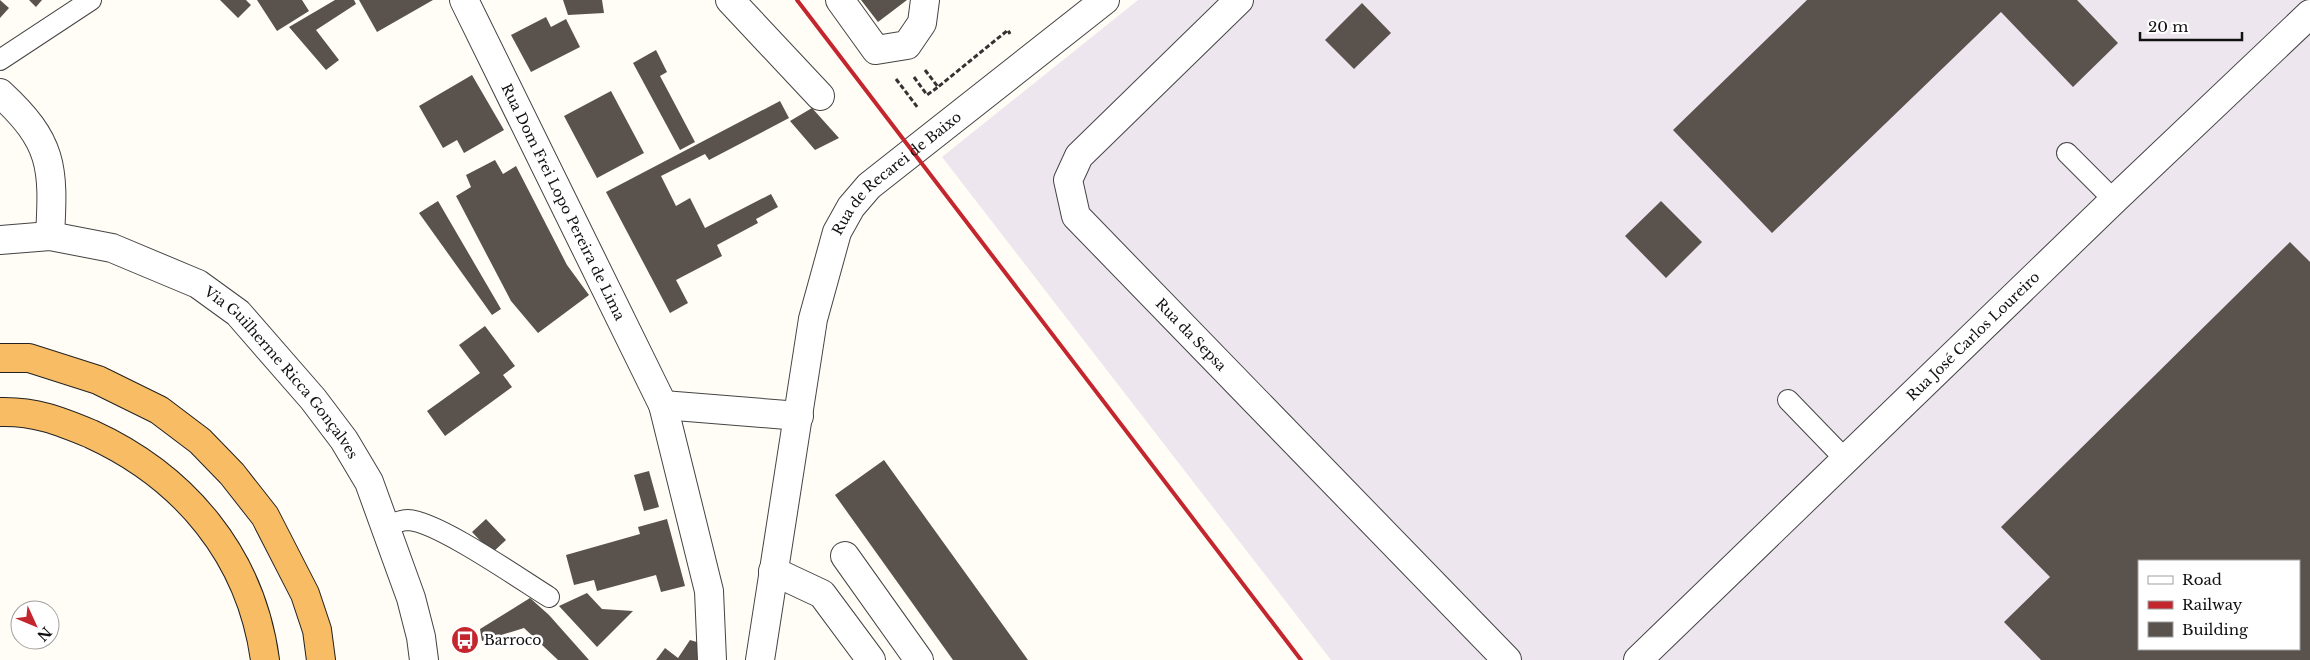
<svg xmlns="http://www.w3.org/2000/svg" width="2310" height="660" viewBox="0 0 2310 660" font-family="'Libre Baskerville',serif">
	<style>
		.industrial { fill: #eee6ef; fill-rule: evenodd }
		.building { fill: #5a524d; fill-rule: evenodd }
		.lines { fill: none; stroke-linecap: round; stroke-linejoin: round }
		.service-casing { stroke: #444; stroke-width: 22 }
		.minor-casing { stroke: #444; stroke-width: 30 }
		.tertiary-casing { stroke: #444; stroke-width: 30 }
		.trunk-casing { stroke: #222; stroke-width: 30 }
		.path { stroke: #333; stroke-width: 3; stroke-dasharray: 5 2.5; stroke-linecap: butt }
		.service { stroke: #fff; stroke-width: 20 }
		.minor { stroke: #fff; stroke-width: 28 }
		.tertiary { stroke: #fff; stroke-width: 28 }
		.trunk { stroke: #f7bc64; stroke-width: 28 }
		.rail { stroke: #c4262e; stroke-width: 4 }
		.labels { text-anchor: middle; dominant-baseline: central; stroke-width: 5; stroke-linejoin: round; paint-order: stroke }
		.street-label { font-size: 14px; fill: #111; stroke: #fff }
		.poi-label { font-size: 14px; fill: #111; stroke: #fff; text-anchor: start }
	</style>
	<rect width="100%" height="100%" fill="#fffdf5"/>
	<!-- industrial -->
	<path class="industrial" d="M1138,0h1172v660h-979l-389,-503zM2139,561h160v88h-160z"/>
	<!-- building -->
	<path class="building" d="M0,0l9,8 -9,10z
		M29,0h13l-6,7z
		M220,0h26l5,5 -13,13z
		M257,0h45l7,11 -32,20z
		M335,0h19l2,4 -40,26 23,30 -13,10 -37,-43z
		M359,0h74l-56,32z
		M563,0h39l2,13 -36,2z
		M861,0h46l-29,22z
		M1807,0h270l41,43 -45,44 -72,-75 -229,221 -99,-103z
		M1362,3l29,30 -37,36 -29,-29z
		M546,17l5,10 15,-8 14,28 -49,25 -20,-37z
		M656,50l11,22 -7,4 35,66 -15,8 -47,-87z
		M472,75l32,55 -40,23 -7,-13 -14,8 -24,-42z
		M611,91l33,62 -47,25 -33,-62z
		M780,101l9,17 -80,42 -4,-6 -44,22 15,30 14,-8 15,30 66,-34 7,13 -22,12 2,4 -41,22 5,11 -46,24 12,23 -18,10 -64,-121z
		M812,108l27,30 -24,12 -25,-29z
		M495,160l8,14 13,-8 51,99 22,30 -51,38 -27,-32 -55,-105 15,-9 -5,-12z
		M438,201l63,108 -9,6 -73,-102z
		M1661,201l41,41 -36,36 -41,-42z
		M2290,242l20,20v398h-269l-37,-38 46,-45 -49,-50zM2139,561h160v88h-160z
		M485,326l30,40 -12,9 9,12 -67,49 -18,-25 53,-38 -21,-28z
		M884,460l144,200h-75l-118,-165z
		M649,471l10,36 -15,4 -10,-36z
		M486,519l20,21 -14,13 -20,-21z
		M667,519l18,67 -24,6 -5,-17 -59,16 -3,-11 -20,5 -8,-30 74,-21 -2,-7z
		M587,593l15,16 31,2 -36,36 -38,-41z
		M530,598l19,17 40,45h-31l-34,-32 -42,13 -2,-12z
		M690,640l10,3 2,17h-46l9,-12 13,10z"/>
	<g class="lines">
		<!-- service casing -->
		<g class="service-casing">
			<path id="service" d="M0,60l91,-60
				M2067,153l47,47
				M1788,400l58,60
				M386,526c6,-2 15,-6 22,-6 29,1 112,59 141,77"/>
		</g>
		<!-- minor casing -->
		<g class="minor-casing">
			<g id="minor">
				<path id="s1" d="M464,0l199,405 46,186 3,69"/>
				<path d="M730,0l90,96"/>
				<path d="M840,0l36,50 31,-5 15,-22 3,-23"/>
				<path id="s2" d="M1239,0l-160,156 -11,24 8,36 431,444"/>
				<path d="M0,93c53,49 54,73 50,143"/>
				<path d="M663,405l136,11"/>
				<path d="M845,556l74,104"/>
				<path d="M773,571l49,23 49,66"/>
				<path id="s3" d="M760,660l53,-341 24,-87 14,-25 18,-21 236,-186"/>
				<path id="s4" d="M1638,660l476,-460 196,-186"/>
			</g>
		</g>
		<!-- tertiary casing -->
		<g class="tertiary-casing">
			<g id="tertiary">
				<path id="s5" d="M0,240l50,-4 62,12 86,36 40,29 75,86 31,41 25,42 42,116 10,39 3,23"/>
			</g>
		</g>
		<!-- trunk casing -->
		<g class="trunk-casing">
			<path id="trunk" d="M0,358h29l69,22 61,30 41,31 32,33 33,42 40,78 12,36 4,30
				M0,412c35,-1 60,9 91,22 94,43 160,122 174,226"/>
		</g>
		<!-- path -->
		<path class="path" d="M925,70l13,17 70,-57 2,4
			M914,77l13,18 11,-8
			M896,79l22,29"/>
		<!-- service -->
		<use href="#service" class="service"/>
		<!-- minor -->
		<use href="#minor" class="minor"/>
		<!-- tertiary -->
		<use href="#tertiary" class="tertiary"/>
		<!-- trunk -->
		<use href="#trunk" class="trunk"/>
		<!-- rail -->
		<path class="rail" d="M797,0l504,660"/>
	</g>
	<!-- icons -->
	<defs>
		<g id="bus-disc" transform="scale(1.4375)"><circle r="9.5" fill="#c4262e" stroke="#fff"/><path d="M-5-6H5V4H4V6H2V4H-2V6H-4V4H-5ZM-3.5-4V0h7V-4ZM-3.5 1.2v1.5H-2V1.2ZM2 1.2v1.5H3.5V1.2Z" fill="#fff"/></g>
	</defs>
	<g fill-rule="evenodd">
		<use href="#bus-disc" x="465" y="640"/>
	</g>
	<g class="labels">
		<!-- street labels -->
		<g class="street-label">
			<text stroke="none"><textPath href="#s3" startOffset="520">Rua de Recarei de Baixo</textPath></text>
			<text stroke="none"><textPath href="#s1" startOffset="225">Rua Dom Frei Lopo Pereira de Lima</textPath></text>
			<text stroke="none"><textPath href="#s2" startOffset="452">Rua da Sepsa</textPath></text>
			<text stroke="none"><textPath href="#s4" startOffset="466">Rua José Carlos Loureiro</textPath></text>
			<text stroke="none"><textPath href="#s5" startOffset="329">Via Guilherme Ricca Gonçalves</textPath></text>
		</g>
		<!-- poi labels -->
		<g class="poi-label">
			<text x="484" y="640">Barroco</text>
		</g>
	</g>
	<!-- legend -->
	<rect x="2138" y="560" width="162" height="90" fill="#ffffff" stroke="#a0a0a0"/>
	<rect x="2148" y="576" width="25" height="8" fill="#ffffff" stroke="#a0a0a0"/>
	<text x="2182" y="585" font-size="15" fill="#111111">Road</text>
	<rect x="2148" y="601" width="25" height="8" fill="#c4262e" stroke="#a0a0a0"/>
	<text x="2182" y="610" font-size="15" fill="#111111">Railway</text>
	<rect x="2148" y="622" width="25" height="15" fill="#5a524d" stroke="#a0a0a0"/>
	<text x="2182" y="635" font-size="15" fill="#111111">Building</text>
	<!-- north arrow -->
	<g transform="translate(35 625) rotate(134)"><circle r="24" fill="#ffffff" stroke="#a0a0a0"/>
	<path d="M0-4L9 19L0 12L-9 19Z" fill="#c4262e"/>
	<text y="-8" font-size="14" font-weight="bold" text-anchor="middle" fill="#111111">N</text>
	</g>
	<!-- scale -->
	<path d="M2140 32v8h102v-8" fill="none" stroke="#111111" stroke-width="2.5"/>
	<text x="2148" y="32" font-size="15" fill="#111111" stroke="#ffffff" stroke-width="4" paint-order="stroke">20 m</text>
</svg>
